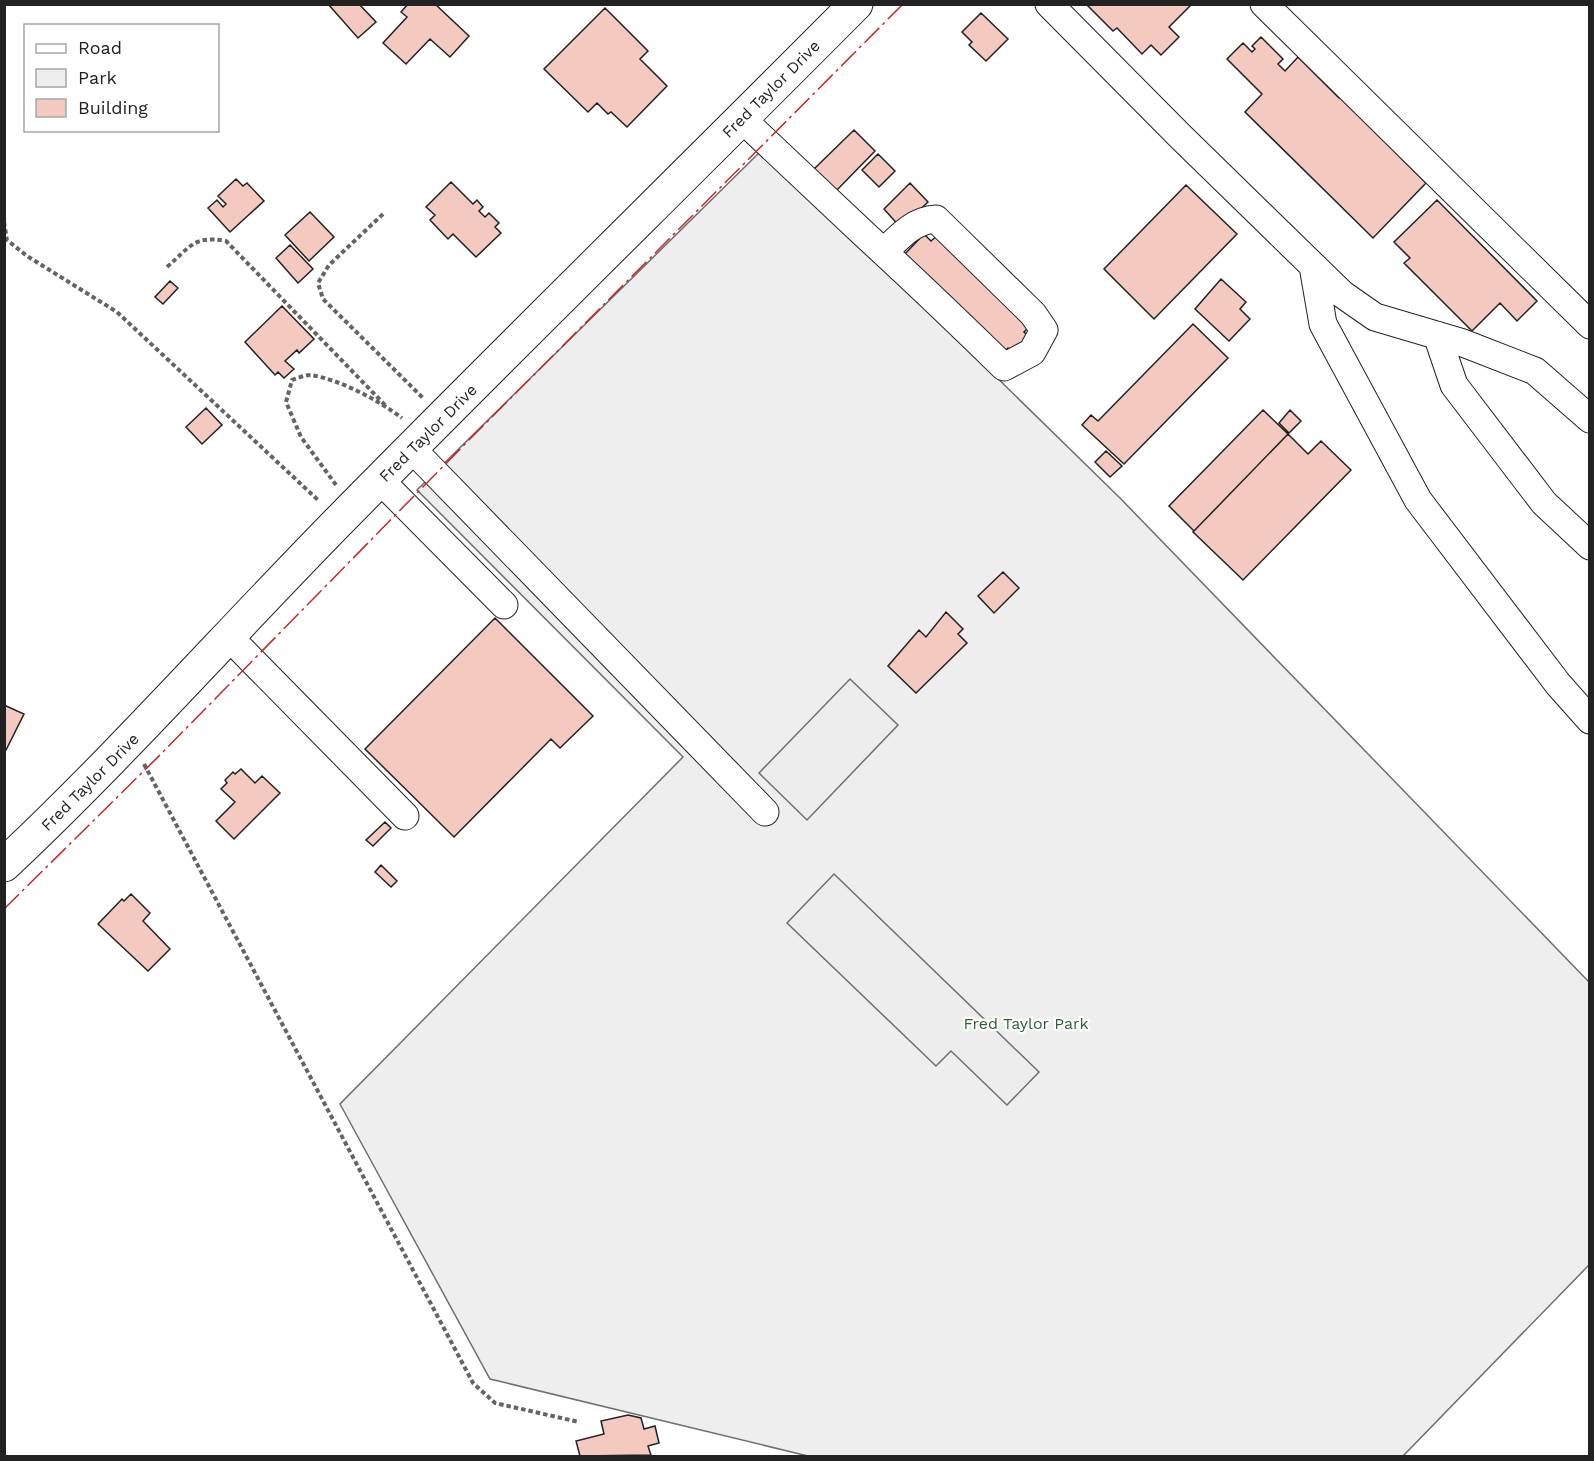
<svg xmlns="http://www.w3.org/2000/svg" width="1594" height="1461" viewBox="0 0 1594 1461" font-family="'Work Sans',sans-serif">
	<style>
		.green { fill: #eee; stroke: #6f6f6f; stroke-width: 1.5 }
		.parking { fill: #ededed; stroke: #6f6f6f; stroke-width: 1.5 }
		.building { fill: #f3c9c0; stroke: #222; stroke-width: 1.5 }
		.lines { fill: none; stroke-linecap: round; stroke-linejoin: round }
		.minor-casing { stroke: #222; stroke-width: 29 }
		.major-casing { stroke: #222; stroke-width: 35 }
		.path { stroke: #646464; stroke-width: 4; stroke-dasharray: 4.5 3; stroke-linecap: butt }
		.minor { stroke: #fff; stroke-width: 27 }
		.major { stroke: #fff; stroke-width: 33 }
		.power { stroke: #c62828; stroke-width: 1.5; stroke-dasharray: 21 4.5 3 4.5; stroke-linecap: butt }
		.labels { text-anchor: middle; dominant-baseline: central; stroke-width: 4.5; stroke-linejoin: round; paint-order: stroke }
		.street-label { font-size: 16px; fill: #222; stroke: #fff }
		.park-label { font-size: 16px; fill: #2f5e38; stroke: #fff }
	</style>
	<rect width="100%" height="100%" fill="#fff"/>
	<!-- green -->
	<path class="green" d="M763,149l357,349 469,484v283l-186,191h-595l-318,-77 -150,-275 343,-347 -266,-267z"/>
	<!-- parking -->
	<path class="parking" d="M850,679l48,46 -91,95 -48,-47z
		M834,874l205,198 -32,33 -56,-54 -15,15 -149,-143z"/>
	<!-- building -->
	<path class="building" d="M328,4h31l17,18 -18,16z
		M408,4h27l34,32 -19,21 -20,-18 -24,25 -23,-21 24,-26 -6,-5z
		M1086,4h106l-23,23 10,10 -18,18 -10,-10 -9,9 -25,-26 -4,3z
		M605,8l43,43 -8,8 27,27 -40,41 -16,-15 -3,2 -11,-11 -9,9 -44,-43z
		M981,13l27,26 -22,22 -17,-16 3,-3 -10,-10z
		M1261,37l22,22 -5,5 7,7 13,-14 41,41 6,-6 60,59 -5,6 26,26 -53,55 -128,-126 17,-18 -35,-35 16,-16 9,9 3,-3 -3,-3z
		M854,130l21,21 -39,40 -22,-22z
		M878,154l17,17 -16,16 -17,-17z
		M236,179l7,7 4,-3 17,18 -34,31 -22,-24 9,-8 6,7 3,-3 -8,-8z
		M451,182l22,22 4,-4 6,7 -4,4 6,6 4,-4 10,10 -4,4 6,6 -25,24 -23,-23 -5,5 -18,-19 5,-5 -9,-8z
		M910,183l18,19 -27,26 -17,-19z
		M1186,185l51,49 -83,85 -50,-50z
		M1437,200l100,101 -20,20 -17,-18 -28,28 -68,-68 6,-5 -16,-16z
		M310,212l24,25 -25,24 -24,-26z
		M924,234l7,7 8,-7 92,91 -7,7 7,7 -17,16 -6,-7 -7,7 -99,-98z
		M290,245l23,24 -15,14 -22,-25z
		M1221,279l25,23 -6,7 10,10 -21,22 -34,-32z
		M170,281l8,7 -15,16 -8,-7z
		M282,306l32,33 -15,14 -2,-3 -12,11 9,8 -10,9 -6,-6 -3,3 -30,-33z
		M1193,324l35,34 -104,106 -42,-39 9,-10 7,6z
		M206,408l16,17 -20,19 -16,-17z
		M1263,410l25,24 -94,97 -25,-25z
		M1290,410l11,11 -12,12 -10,-10z
		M1288,434l20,20 13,-13 30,29 -108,110 -50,-48z
		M1106,451l16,15 -12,11 -15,-15z
		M1003,572l16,16 -25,25 -16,-17z
		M946,612l17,17 -5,5 9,9 -51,50 -28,-27 31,-36 7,7z
		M495,618l98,98 -33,32 -9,-9 -97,98 -89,-88z
		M4,705l20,9 -18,36 -2,-1z
		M241,769l14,14 7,-7 18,17 -46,46 -18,-18 19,-19 -14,-13 6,-6 -2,-3 8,-8 2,2z
		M385,822l6,6 -18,18 -7,-6z
		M381,865l16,16 -6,6 -16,-15z
		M131,894l19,19 -7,8 27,28 -22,22 -50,-47 24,-25 2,2z
		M628,1415l13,3 3,11 11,-3 4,17 -11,3 3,9 -71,1 -4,-15 28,-7 -3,-13z"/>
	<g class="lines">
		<!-- minor casing -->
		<g class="minor-casing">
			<path id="minor" d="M1049,4l132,133 161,157 33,23 88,26 72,28 55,48
				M1264,4l326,321
				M742,119l122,115c48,44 94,88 140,133l28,-15 12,-22 -11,-16 -97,-95c-22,1 -37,18 -52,33
				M1313,266l10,58 95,176 140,184 32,36
				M1437,335l17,50 90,118 46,43
				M412,449l353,363
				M380,480l124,125
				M229,637l176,179"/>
		</g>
		<!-- major casing -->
		<g class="major-casing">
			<path id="major" d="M4,865c117,-110 223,-230 335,-344 171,-174 345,-344 517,-517"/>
		</g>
		<!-- path -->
		<path class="path" d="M383,214l-54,51 -11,18 5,16 100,99
			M4,222l3,18 20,16 90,56 202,189
			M167,267c23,-20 27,-32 59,-26l160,165
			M336,485l-35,-48 -15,-35 6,-22c6,-2 13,-5 19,-5 30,5 67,25 91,43
			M144,764l329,619 22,20 84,19"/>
		<!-- minor -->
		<use href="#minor" class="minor"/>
		<!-- major -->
		<use href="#major" class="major"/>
		<!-- power -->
		<path class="power" d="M4,909l157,-155 307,-313 435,-437"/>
	</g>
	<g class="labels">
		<!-- street labels -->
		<g class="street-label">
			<text transform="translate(771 89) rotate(-45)">Fred Taylor Drive</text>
			<text transform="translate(428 433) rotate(-45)">Fred Taylor Drive</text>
			<text transform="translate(90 782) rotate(-45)">Fred Taylor Drive</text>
		</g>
		<!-- park labels -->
		<g class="park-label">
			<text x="1026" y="1023">Fred Taylor Park</text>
		</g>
	</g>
	<!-- border -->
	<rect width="1594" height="1461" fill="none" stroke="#222222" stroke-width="12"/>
	<!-- legend -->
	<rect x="24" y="24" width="195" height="108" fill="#ffffff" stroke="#a7a7a7" stroke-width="1.5"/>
	<rect x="36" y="44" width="30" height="9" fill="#ffffff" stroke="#a7a7a7" stroke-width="1.5"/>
	<text x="78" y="54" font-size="18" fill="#222222">Road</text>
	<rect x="36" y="69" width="30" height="18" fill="#eeeeee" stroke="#a7a7a7" stroke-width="1.5"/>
	<text x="78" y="84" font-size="18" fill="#222222">Park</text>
	<rect x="36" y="99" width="30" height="18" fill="#f3c9c0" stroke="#a7a7a7" stroke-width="1.5"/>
	<text x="78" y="114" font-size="18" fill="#222222">Building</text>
</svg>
